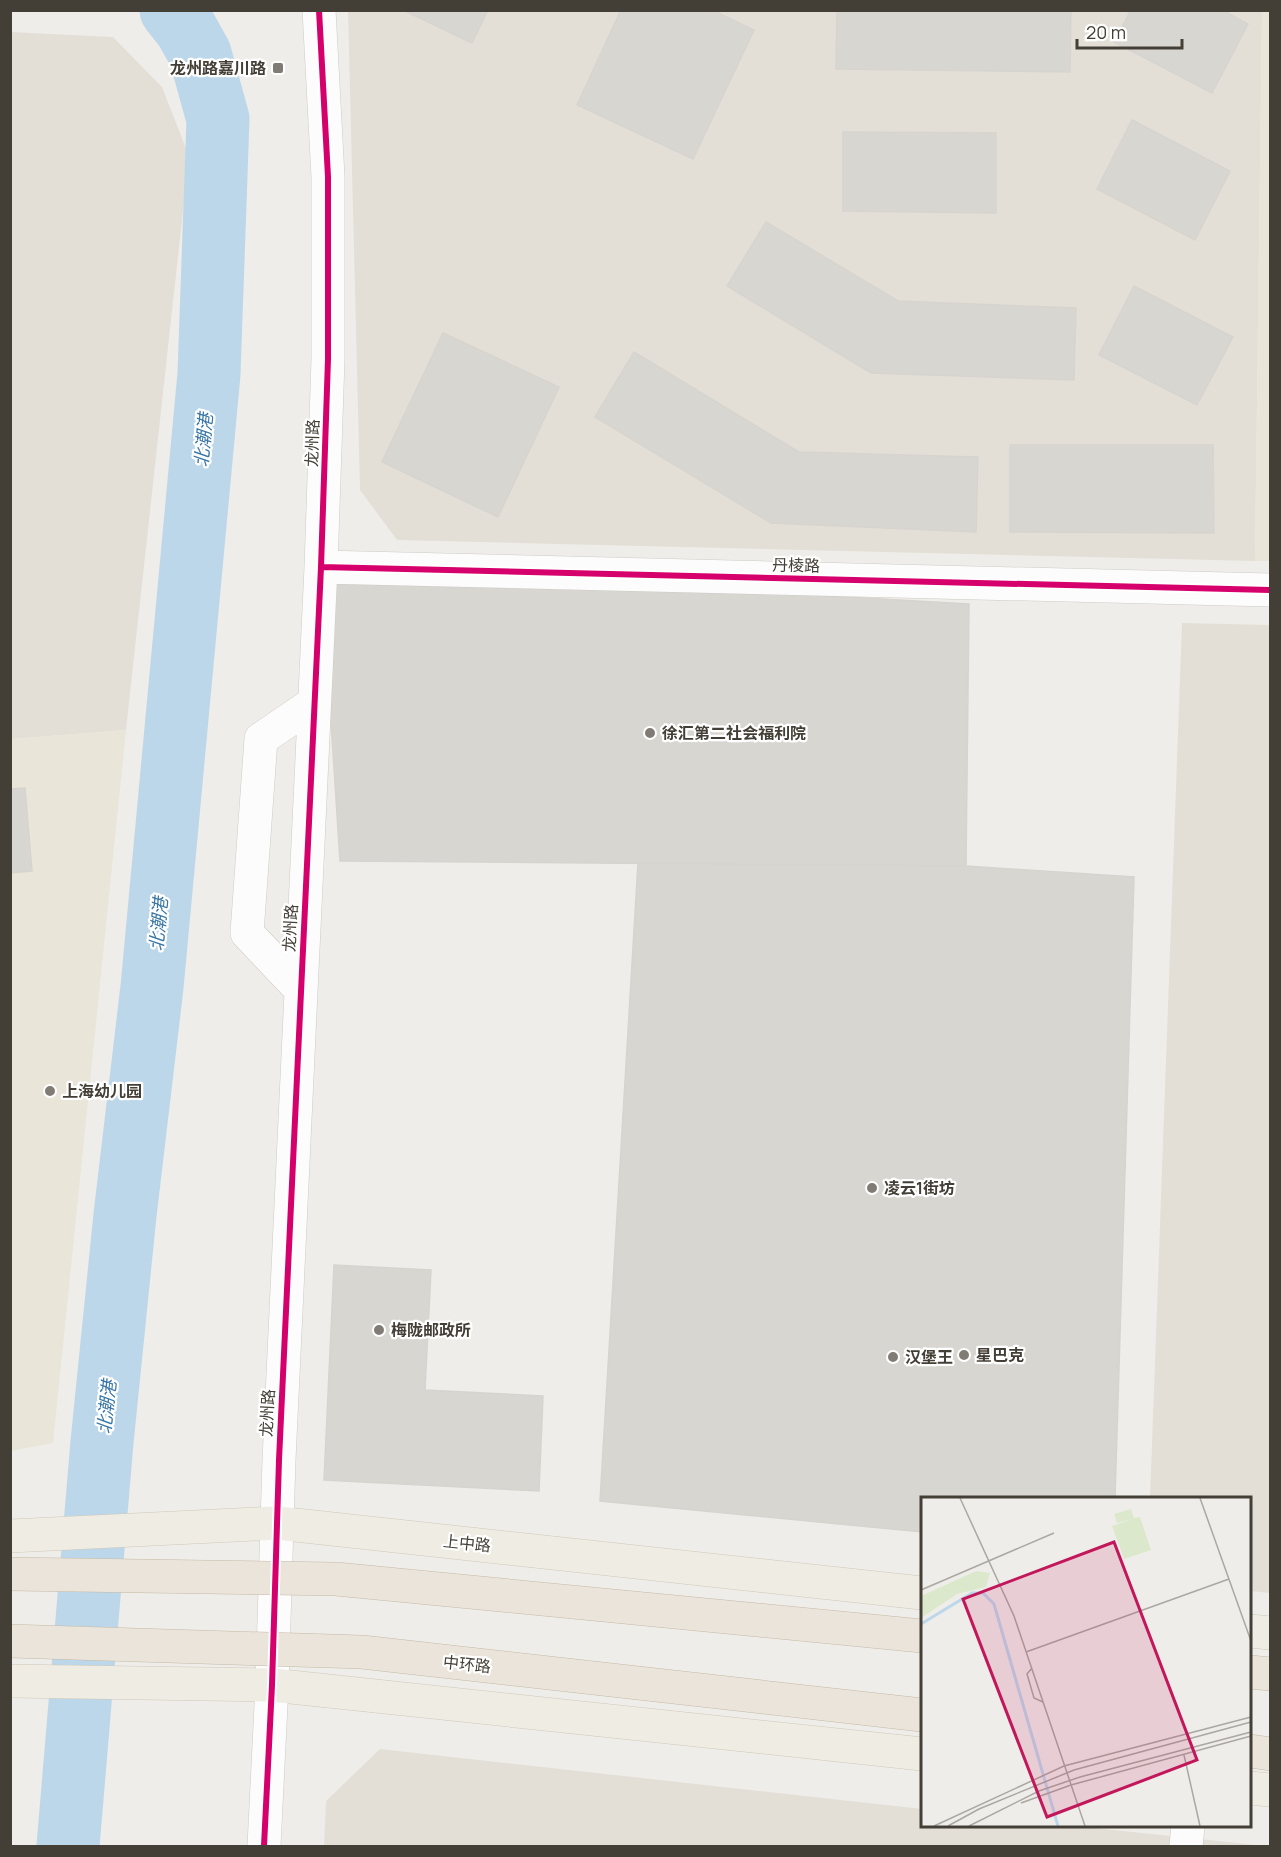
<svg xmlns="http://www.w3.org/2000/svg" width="1281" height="1857" viewBox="0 0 1281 1857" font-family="Manrope,'Noto Sans SC',sans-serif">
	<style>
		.residential { fill: #e3dfd6 }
		.education { fill: #e9e5d9 }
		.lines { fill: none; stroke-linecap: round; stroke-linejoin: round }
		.river { stroke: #bdd7ea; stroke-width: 63 }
		.building { fill: #d8d6d1; stroke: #d7d4cf; stroke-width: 1.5 }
		.minor-casing { stroke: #cdcbc6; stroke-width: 34 }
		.major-casing { stroke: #d0c9b8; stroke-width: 34 }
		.highway-casing { stroke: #c5baa6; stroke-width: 34 }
		.minor { stroke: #fdfcfc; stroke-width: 33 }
		.major { stroke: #efece4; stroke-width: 33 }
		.highway { stroke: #eae4da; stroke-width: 33 }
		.highway-bridge-casing { stroke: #c5baa6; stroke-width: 34; stroke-linecap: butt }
		.highway-bridge { stroke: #eae4da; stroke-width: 33 }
		.cycleway-casing { stroke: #fff; stroke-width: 10 }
		.cycleway { stroke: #d6006c; stroke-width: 6 }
		.poi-dot { fill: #807c75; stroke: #fff; stroke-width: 2 }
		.labels { text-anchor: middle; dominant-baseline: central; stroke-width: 4.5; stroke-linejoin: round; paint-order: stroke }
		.poi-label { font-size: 16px; font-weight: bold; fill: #443f36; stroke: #fff; text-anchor: start }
		.street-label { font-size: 16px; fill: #443f36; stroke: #fff }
		.water-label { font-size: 18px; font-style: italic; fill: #3876a7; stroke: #fff }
		.inset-river { fill: none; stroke: #bdd7ea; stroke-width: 3 }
		.inset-road { fill: none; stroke: #aba7a1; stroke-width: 1.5 }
		.view { fill: #c2185b; fill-opacity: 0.15; stroke: #c2185b; stroke-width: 3 }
		.inset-edge { fill: none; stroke: #443f36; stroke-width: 3 }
	</style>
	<rect width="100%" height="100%" fill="#efede9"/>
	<!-- residential -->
	<path class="residential" d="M348,11h914l-7,550 -858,-21 -37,-50z
		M10,32l103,5 49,50 27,69 -63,574 -115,9z
		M1182,623l88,2v968l-20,-2v-93h-100z
		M380,1749l542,60v17h153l191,20h-942l2,-45z"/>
	<!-- education -->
	<path class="education" d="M1270,10v551h-15l7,-550z
		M126,730l-73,713 -42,8v-712z"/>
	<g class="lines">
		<!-- river -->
		<path class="river" d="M68,1846l34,-404 23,-227 27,-228 57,-613 9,-255 -18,-65 -14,-25 -15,-19"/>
	</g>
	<!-- building -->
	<path class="building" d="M403,10h85l-16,33z
		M621,10h91l42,20 -61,129 -116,-54z
		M837,10h234l-1,62 -234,-3z
		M1131,10h91l26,14 -36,69 -98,-51z
		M1132,120l98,51 -35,69 -98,-51z
		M843,132l153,1v80l-153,-2z
		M766,222l132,79 178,7 -2,72 -203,-7 -144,-87z
		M1134,286l99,51 -36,68 -98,-50z
		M443,333l116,54 -61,130 -116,-55z
		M634,352l165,100 179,5 -2,75 -205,-9 -176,-106z
		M1010,445h203l1,88 -204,-1z
		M321,567l648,37 -3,262 -626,-5z
		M25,788l7,83 -22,2v-84z
		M638,863l328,3 168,11 -19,621h-193v34l-322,-31z
		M334,1265l97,5 -6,120 118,6 -4,95 -215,-11z"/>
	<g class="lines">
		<!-- minor casing -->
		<g class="minor-casing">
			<path id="minor" d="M321,567l949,23
				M300,989l-53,-56 14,-194 53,-36
				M264,1846l8,-161 7,-225 42,-893 7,-208v-182l-9,-167
				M1186,1846l2,-20"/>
		</g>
		<!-- major casing -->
		<g class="major-casing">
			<path id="major" d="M10,1536l267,-13 645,70
				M1250,1631l20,2
				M10,1681l262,4 650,69
				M1250,1788l20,2"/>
		</g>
		<!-- highway casing -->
		<g class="highway-casing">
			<path id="highway" d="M1250,1672l20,2
				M1250,1751l20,3"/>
		</g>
		<!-- minor -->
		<use href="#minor" class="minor"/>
		<!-- major -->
		<use href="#major" class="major"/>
		<!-- highway -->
		<use href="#highway" class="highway"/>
		<!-- highway-bridge casing -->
		<g class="highway-bridge-casing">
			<path id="highway-bridge" d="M10,1574l326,5 586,57
				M10,1641l352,11 560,63"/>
		</g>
		<!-- highway-bridge -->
		<use href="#highway-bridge" class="highway-bridge"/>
		<!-- cycleway casing -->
		<g class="cycleway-casing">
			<path id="cycleway" d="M321,567l949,23
				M264,1846l8,-161 7,-225 42,-893 7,-208v-182l-9,-167"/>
		</g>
		<!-- cycleway -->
		<use href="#cycleway" class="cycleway"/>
	</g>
	<!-- markers -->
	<g class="poi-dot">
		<rect x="272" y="62" width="12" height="12" rx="3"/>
		<circle cx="650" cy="733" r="6"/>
		<circle cx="50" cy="1091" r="6"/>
		<circle cx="872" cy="1188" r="6"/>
		<circle cx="379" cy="1330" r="6"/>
		<circle cx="964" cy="1355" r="6"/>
		<circle cx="893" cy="1357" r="6"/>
	</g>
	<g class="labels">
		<!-- poi labels -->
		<g class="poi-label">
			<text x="266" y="68" text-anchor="end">龙州路嘉川路</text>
			<text x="662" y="733">徐汇第二社会福利院</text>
			<text x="62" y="1091">上海幼儿园</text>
			<text x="884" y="1188">凌云1街坊</text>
			<text x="391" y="1330">梅陇邮政所</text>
			<text x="976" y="1355">星巴克</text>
			<text x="905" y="1357">汉堡王</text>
		</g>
		<!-- street labels -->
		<g class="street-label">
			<text transform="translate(312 443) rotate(-88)">龙州路</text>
			<text transform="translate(796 565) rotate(1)">丹棱路</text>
			<text transform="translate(290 928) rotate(-87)">龙州路</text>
			<text transform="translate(267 1413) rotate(-87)">龙州路</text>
			<text transform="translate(467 1543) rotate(6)">上中路</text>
			<text transform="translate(467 1664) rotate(6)">中环路</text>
		</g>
		<!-- water labels -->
		<g class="water-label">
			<text transform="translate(203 440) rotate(-85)">北潮港</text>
			<text transform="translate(158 924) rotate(-85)">北潮港</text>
			<text transform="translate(106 1407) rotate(-84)">北潮港</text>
		</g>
	</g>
	<!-- overview -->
	<g transform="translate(921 1497)">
		<rect width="330" height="330" fill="#efede9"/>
		<path d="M210,12l3,9 6,-1 11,33 -27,9 -12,-33 20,-7 -15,4 -3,-9zM55,74l14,2 -4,14 -29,7 -36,24v-22z" fill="#dce8cb"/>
		<path class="inset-river" d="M0,127l51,-31h11l11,11 64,222"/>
		<path class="inset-road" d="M39,1l54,118 71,210M279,1l51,143M0,93l133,-57M105,155l203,-73M111,171l-5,6 7,24 9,4M263,258l16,71M100,306l50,-18 180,-49M13,329l130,-60 187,-49M27,329l31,-17 95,-39 177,-48M48,329l70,-35 41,-14 171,-45"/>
		<path class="view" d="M193,45l83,218 -150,57 -84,-218z"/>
		<rect width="330" height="330" class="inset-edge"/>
	</g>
	<!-- border -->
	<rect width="1281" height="1857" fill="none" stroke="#443f36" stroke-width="24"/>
	<!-- scale -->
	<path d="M1077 39v9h105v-9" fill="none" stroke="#443f36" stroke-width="3"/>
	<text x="1086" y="39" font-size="18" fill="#443f36" stroke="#ffffff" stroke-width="4.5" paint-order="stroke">20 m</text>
</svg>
